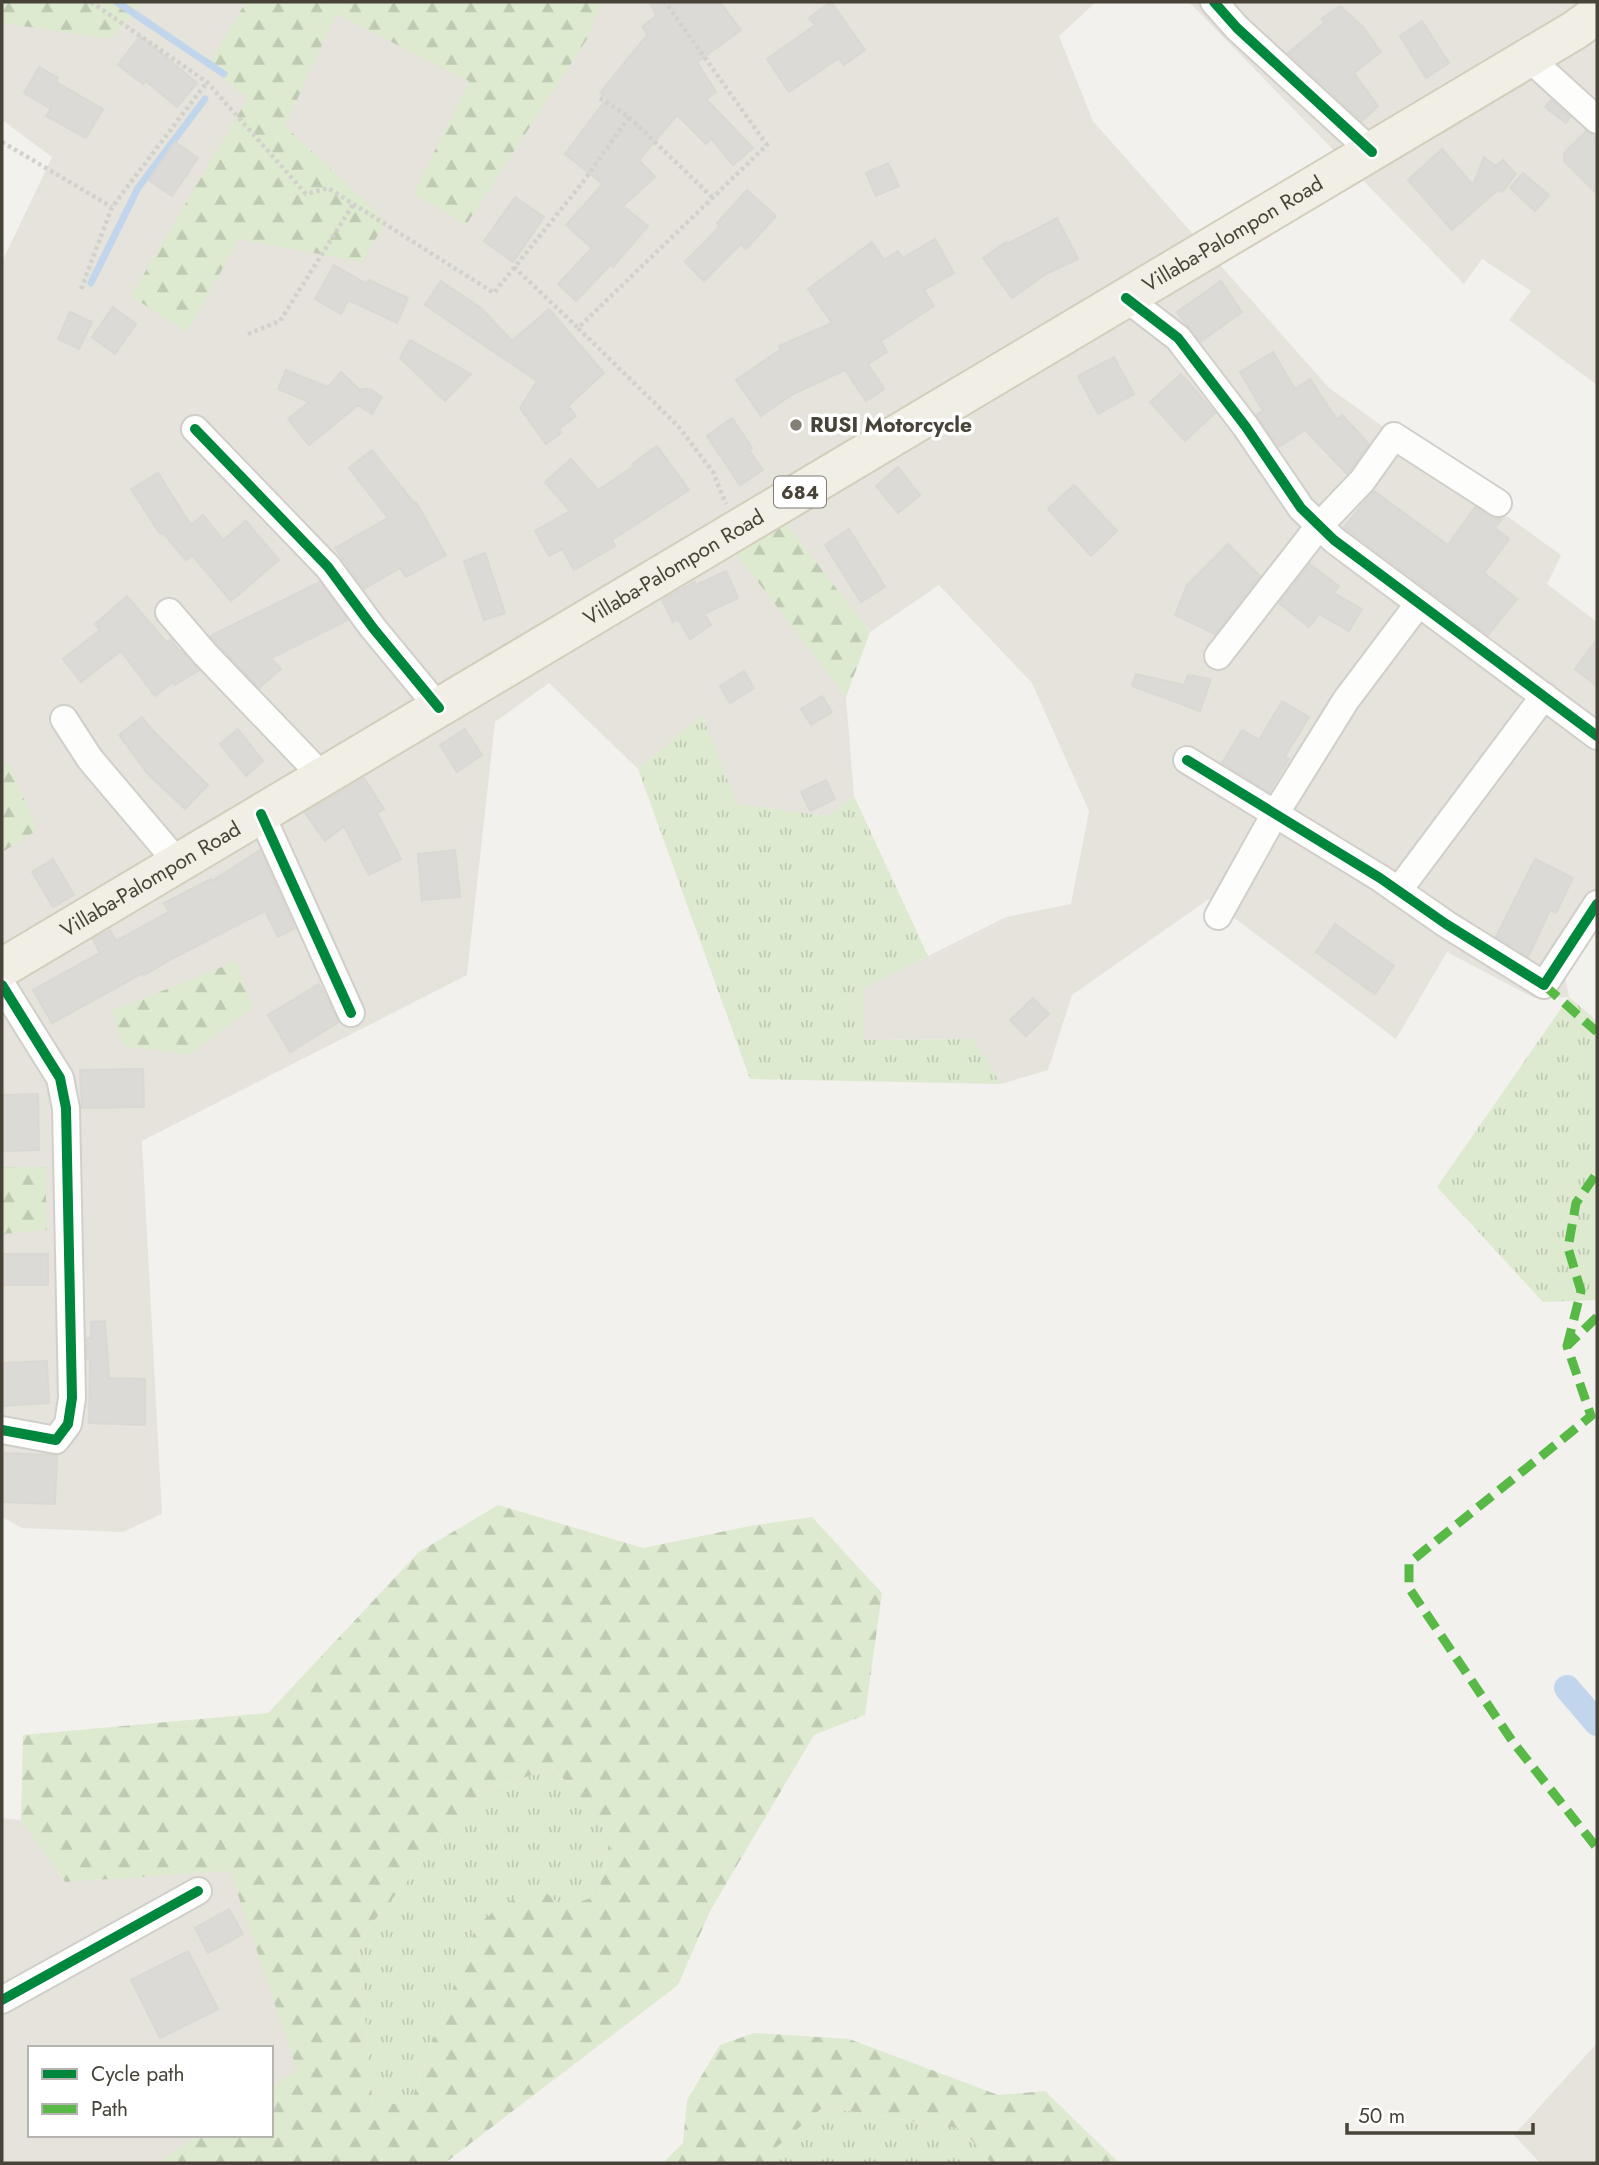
<svg xmlns="http://www.w3.org/2000/svg" width="1599" height="2165" viewBox="0 0 1599 2165" font-family="Jost,sans-serif">
	<style>
		.residential { fill: #e5e3db }
		.grass { fill: url(#grass-tufts) }
		.forest { fill: url(#forest-firs); fill-rule: evenodd }
		.lines { fill: none; stroke-linecap: round; stroke-linejoin: round }
		.stream { stroke: #c1d6ec; stroke-width: 7 }
		.canal { stroke: #c1d6ec; stroke-width: 26 }
		.building { fill: #dcdad6; stroke: #dad8d3; stroke-width: 2 }
		.street-casing { stroke: #d0cfcb; stroke-width: 30 }
		.primary-casing { stroke: #d3cebc; stroke-width: 42 }
		.path { stroke: #d2d1cb; stroke-width: 4.5; stroke-dasharray: 3.5 3.5; stroke-linecap: butt }
		.street { stroke: #fdfdfc; stroke-width: 26 }
		.primary { stroke: #f1eee5; stroke-width: 38 }
		.quiet { stroke: #58b947; stroke-width: 9; stroke-dasharray: 18 9; stroke-linecap: butt }
		.cycleway-casing { stroke: #fff; stroke-width: 15 }
		.cycleway { stroke: #00873e; stroke-width: 10 }
		.poi-dot { fill: #848078; stroke: #fff; stroke-width: 2.5 }
		.labels { text-anchor: middle; dominant-baseline: central; stroke-width: 7; stroke-linejoin: round; paint-order: stroke }
		.shield { fill: #fff; stroke: #7f7b74; stroke-width: 2 }
		.shield-label { font-size: 19px; font-weight: bold; fill: #484339 }
		.street-label { font-size: 21px; fill: #484339; stroke: #fff }
		.poi-label { font-size: 21px; font-weight: bold; fill: #484339; stroke: #fff; text-anchor: start }
	</style>
	<defs>
		<pattern id="grass-tufts" width="24" height="20" patternUnits="userSpaceOnUse" patternTransform="scale(1.75)"><rect width="24" height="20" fill="#ddeacf"/><path d="M3 7l-1-3M5 7V3M7 7l1-3M15 17l-1-3M17 17v-4M19 17l1-3" fill="none" stroke="#bfcab2"/></pattern>
		<pattern id="forest-firs" width="22" height="20" patternUnits="userSpaceOnUse" patternTransform="scale(1.75)"><rect width="22" height="20" fill="#ddeacf"/><path d="M5 1l3.5 6h-7zM16 11l3.5 6h-7z" fill="#bfcab2"/></pattern>
	</defs>
	<rect width="100%" height="100%" fill="#f2f1ed"/>
	<!-- residential -->
	<path class="residential" d="M2,2h1094l-37,34 34,85 235,266 233,168 -14,29 50,38v304l-32,50 4,21 -35,1 -87,-46 -51,87 -187,-140 -137,96 -24,75 -47,14 -28,-45 -109,1v-52l142,-71 65,-13 18,-93 -57,-128 -93,-98 -69,47 -85,-110 -48,31 109,144 8,99 -27,20 -90,-12 -36,-88 -63,53 -89,-86 -54,39 -28,253 -325,166 20,373 -39,18 -101,-4 -20,-11v-1255l50,-105 -50,-37z
		M1189,2h408v383l-88,-65 22,-29 -49,-32 -18,25z
		M2,1818l19,2 44,62 165,-12 67,200 -26,18v-40h-241v87h170l-43,28h-155z
		M1597,2043v120h-57l-26,-28z"/>
	<!-- grass -->
	<path class="grass" d="M702,715l35,89 90,12 27,-20 74,160 -64,32v52l109,-1 28,45 -251,-5 -112,-310z
		M1569,997l28,24v279l-54,2 -106,-115z
		M554,1768l57,66 -13,61 -33,13 -88,16 -66,177 -38,7 -15,-168 124,-149z
		M823,2107l139,22 29,34h-219l-8,-6z"/>
	<!-- forest -->
	<path class="forest" d="M2,2h141l-33,37 -108,-16z
		M246,2h356l-15,37 -121,186 -52,-32 55,-112 -133,-67 -51,112 101,95 -24,41 -123,-23 -52,93 -56,-36 117,-198 -41,-32z
		M785,522l85,110 -24,65 -110,-144z
		M9,764l28,66 -33,21 -2,-3v-83z
		M237,961l15,47 -63,46 -66,-8 -11,-35z
		M2,1167h43l2,63 -45,4z
		M498,1505l145,43 107,-22 62,-9 70,76 -17,122 -51,20 -104,176 -32,74 -233,178h-288l43,-28h71v-47l26,-18 -67,-199 -165,11 -44,-62 2,-85 245,-22 151,-161zM554,1768l57,66 -13,61 -34,13 -28,-24 -59,40 -66,177 -38,6 -15,-167 124,-149z
		M754,2033l95,6 149,56 47,-4 74,72h-128l-29,-34 -139,-22 -58,50 7,6h-109l20,-20 4,-43 33,-55z"/>
	<g class="lines">
		<!-- stream -->
		<path class="stream" d="M117,2l107,72
			M91,283l47,-95 67,-89"/>
		<!-- canal -->
		<path class="canal" d="M1567,1688l30,35"/>
	</g>
	<!-- building -->
	<path class="building" d="M650,2h70l21,28 -44,32 19,30 -10,7 47,49 -20,17 -22,-27 -5,6 -29,-29 -38,45 16,17 -32,29 25,20 -35,41 -3,-2 -34,36 -18,-17 34,-36 -26,-23 37,-41 -38,-30 42,-56 -7,-5 48,-59 -6,-7 14,-11z
		M831,2l34,48 -21,15 -5,-7 -50,34 -22,-33 48,-34 -6,-7z
		M1340,6l23,21 18,25 -27,21 24,33 -16,15 -74,-68 37,-31 -4,-3z
		M1422,21l27,42 -23,15 -26,-42z
		M140,36l57,47 -20,24 -31,-26 -3,3 -25,-19z
		M39,67l19,11 -2,4 47,27 -17,29 -40,-22 5,-7 -27,-16z
		M1551,100l19,17 -4,6 -21,-16z
		M1586,131l11,8v55l-33,-33v-8z
		M175,142l23,16 -26,38 -23,-16z
		M1442,149l31,36 11,-28 12,9 7,-6 13,14 -14,18 -3,-3 -47,41 -44,-50z
		M888,163l11,23 -23,10 -10,-23z
		M1523,173l26,22 -14,16 -25,-23z
		M747,190l29,26 -30,33 -5,-5 -37,37 -19,-19 35,-36 -3,-3z
		M515,197l29,20 -31,45 -29,-21z
		M1057,218l21,41 -32,15 -34,24 -29,-40 23,-16 1,2z
		M935,239l19,34 -30,17 10,16 -53,35 6,11 -19,12 16,25 -18,12 -21,-31 -52,24 -32,22 -25,-36 45,-31 -2,-3 53,-23 -24,-34 64,-47 12,18 14,-9 5,7z
		M334,265l33,19 2,-4 39,18 -11,25 -49,-23 -7,14 -26,-15z
		M441,281l40,27 31,33 37,-32 55,64 -36,33 8,10 -17,13 2,4 -15,11 -26,-36 17,-27 -112,-76z
		M1221,281l21,31 -42,30 -23,-30z
		M113,307l23,17 -21,30 -23,-17z
		M70,312l22,10 -13,27 -21,-10z
		M410,340l61,34 -26,27 -45,-43z
		M1273,352l22,37 15,-10 27,41 5,-5 27,29 -22,30 -42,-44 -26,17 -23,-32 7,-4 -23,-39z
		M1114,357l20,37 -36,20 -20,-38z
		M286,370l42,17 13,-15 20,19 2,-2h7l12,8 -10,17 -14,-9 -49,40 -21,-26 21,-17 -31,-13z
		M1181,374l34,39 -30,28 -35,-39z
		M732,418l20,30 -3,2 14,20 -23,15 -33,-49z
		M657,446l32,44 -77,50 3,6 -41,24 -12,-21 -13,7 -14,-25 35,-20 -25,-29 26,-23 27,31 36,-24 -2,-2z
		M372,450l42,53 2,-1 30,53 -40,22 -6,-9 -36,21 -29,-41 53,-30 -39,-50z
		M898,467l22,28 -22,18 -22,-27z
		M158,473l33,52 12,-10 20,25 23,-19 33,39 -48,41 -39,-46 -6,5 -23,-27 -3,1 -29,-45z
		M1074,485l43,46 -26,25 -43,-47z
		M1374,491l74,54 27,-38 15,10 12,2 -7,9 14,11 -25,34 33,26 -29,36 -144,-108z
		M849,529l36,58 -24,15 -36,-57z
		M1228,544l32,32 -45,58 -40,-19 12,-30z
		M485,553l20,60 -21,7 -20,-59z
		M1310,564l29,22 -5,7 28,16 -13,22 -30,-17 -10,13 -30,-24z
		M726,571l12,27 -34,16 7,11 -21,14 -12,-20 -5,3 -11,-22 32,-18 2,3z
		M320,582l28,38 -77,38 10,11 -22,19 -49,-52z
		M127,596l40,47 4,-4 8,12 2,-1 18,20 -24,15 -2,-3 -18,14 -34,-45 -40,31 -18,-23 37,-29 -5,-6z
		M1597,639v47l-22,-17z
		M744,671l10,17 -24,15 -10,-17z
		M1136,674l48,11 4,-10 23,4 -11,32 -68,-25z
		M822,696l10,16 -21,13 -10,-16z
		M1282,701l27,16 -24,39 4,3 -20,33 -47,-29 20,-33 17,10z
		M142,717l11,14 55,54 -23,24 -38,-36 -28,-38z
		M238,729l25,32 -17,15 -26,-32z
		M465,729l17,26 -25,17 -17,-27z
		M364,778l20,31 -7,4 24,46 -32,16 -25,-49 -19,15 -20,-28z
		M826,780l9,19 -25,12 -9,-19z
		M260,850l35,78 -17,9 -13,-26 -88,45 -33,19 -1,-2 -91,50 -19,-33 67,-37 -7,-14 17,-9 6,11 53,-29 -5,-9 47,-24 1,2z
		M455,850l5,47 -38,3 -4,-46z
		M53,859l21,36 -21,12 -21,-35z
		M1535,859l38,19 -17,35 -6,-3 -22,47 -32,-20z
		M1335,924l59,42 -19,28 -59,-42z
		M319,984l20,38 -49,30 -22,-37z
		M1033,998l16,16 -23,22 -16,-16z
		M143,1069l1,38 -62,1 -2,-38z
		M38,1094l1,56 -37,1v-56z
		M2,1254h46v31h-46z
		M105,1321l4,57 36,1v46l-56,-2 1,-64h-3v-21h4v-16z
		M47,1361l2,42 -47,3v-43z
		M2,1453l55,2 -2,49 -53,-2z
		M229,1909l14,25 -35,19 -13,-25z
		M188,1951l30,58 -58,29 -29,-58z"/>
	<g class="lines">
		<!-- street casing -->
		<g class="street-casing">
			<path id="street" d="M1214,2l23,26 135,124
				M1529,58l68,62
				M1126,298l52,40 68,89 55,81 33,32 263,196
				M195,429l133,138 45,61 66,80
				M169,612l36,42 118,123
				M1218,656l101,-130 43,-45 32,-45 104,67
				M64,719l26,40 88,104
				M1187,760l193,118 66,46 98,61 53,-81
				M261,814l90,199
				M1398,891l146,-195
				M1218,916l54,-97 74,-119 73,-97
				M2,985l58,93 6,30 6,290 -4,26 -12,16 -54,-10
				M2,2000l196,-109"/>
		</g>
		<!-- primary casing -->
		<g class="primary-casing">
			<g id="primary">
				<path id="s1" d="M2,968l1573,-938 22,-16"/>
			</g>
		</g>
		<!-- path -->
		<path class="path" d="M91,2l116,80 99,112 22,-6 166,105 89,-111 46,-65
			M668,6l99,139 -189,183 100,98 35,46 13,32
			M600,98l29,19 83,80
			M2,142l110,65
			M514,267l64,61
			M81,289l31,-82 95,-125
			M248,334l32,-13 74,-118"/>
		<!-- street -->
		<use href="#street" class="street"/>
		<!-- primary -->
		<use href="#primary" class="primary"/>
		<!-- quiet -->
		<path class="quiet" d="M1544,985l53,47
			M1597,1317l-30,29 24,70 -182,147v25l104,154 84,106
			M1567,1346l14,-55 -13,-43 8,-45 21,-30"/>
		<!-- cycleway casing -->
		<g class="cycleway-casing">
			<path id="cycleway" d="M1214,2l23,26 135,124
				M1126,298l52,40 68,89 55,81 33,32 263,196
				M195,429l133,138 45,61 66,80
				M1187,760l193,118 66,46 98,61 53,-81
				M261,814l90,199
				M2,985l58,93 6,30 6,290 -4,26 -12,16 -54,-10
				M2,2000l196,-109"/>
		</g>
		<!-- cycleway -->
		<use href="#cycleway" class="cycleway"/>
	</g>
	<!-- markers -->
	<circle class="poi-dot" cx="796" cy="425" r="7"/>
	<g class="labels">
		<!-- shield labels -->
		<rect class="shield" x="774" y="476.5" width="52" height="31" rx="5"/>
		<g class="shield-label">
			<text x="800" y="492">684</text>
		</g>
		<!-- street labels -->
		<g class="street-label">
			<text stroke="none"><textPath href="#s1" startOffset="1433">Villaba-Palompon Road</textPath></text>
			<text stroke="none"><textPath href="#s1" startOffset="782">Villaba-Palompon Road</textPath></text>
			<text stroke="none"><textPath href="#s1" startOffset="173">Villaba-Palompon Road</textPath></text>
		</g>
		<!-- poi labels -->
		<g class="poi-label">
			<text x="810" y="425">RUSI Motorcycle</text>
		</g>
	</g>
	<!-- border -->
	<rect width="1599" height="2165" fill="none" stroke="#484339" stroke-width="7"/>
	<!-- legend -->
	<rect x="28" y="2046" width="245" height="91" fill="#ffffff" stroke="#b6b4b0" stroke-width="2"/>
	<rect x="42" y="2069" width="35" height="10" fill="#00873e" stroke="#b6b4b0" stroke-width="2"/>
	<text x="91" y="2081" font-size="21" fill="#484339">Cycle path</text>
	<rect x="42" y="2104" width="35" height="10" fill="#58b947" stroke="#b6b4b0" stroke-width="2"/>
	<text x="91" y="2116" font-size="21" fill="#484339">Path</text>
	<!-- scale -->
	<path d="M1347 2123v10h186v-10" fill="none" stroke="#484339" stroke-width="3.5"/>
	<text x="1358" y="2123" font-size="21" fill="#484339" stroke="#ffffff" stroke-width="5" paint-order="stroke">50 m</text>
</svg>
